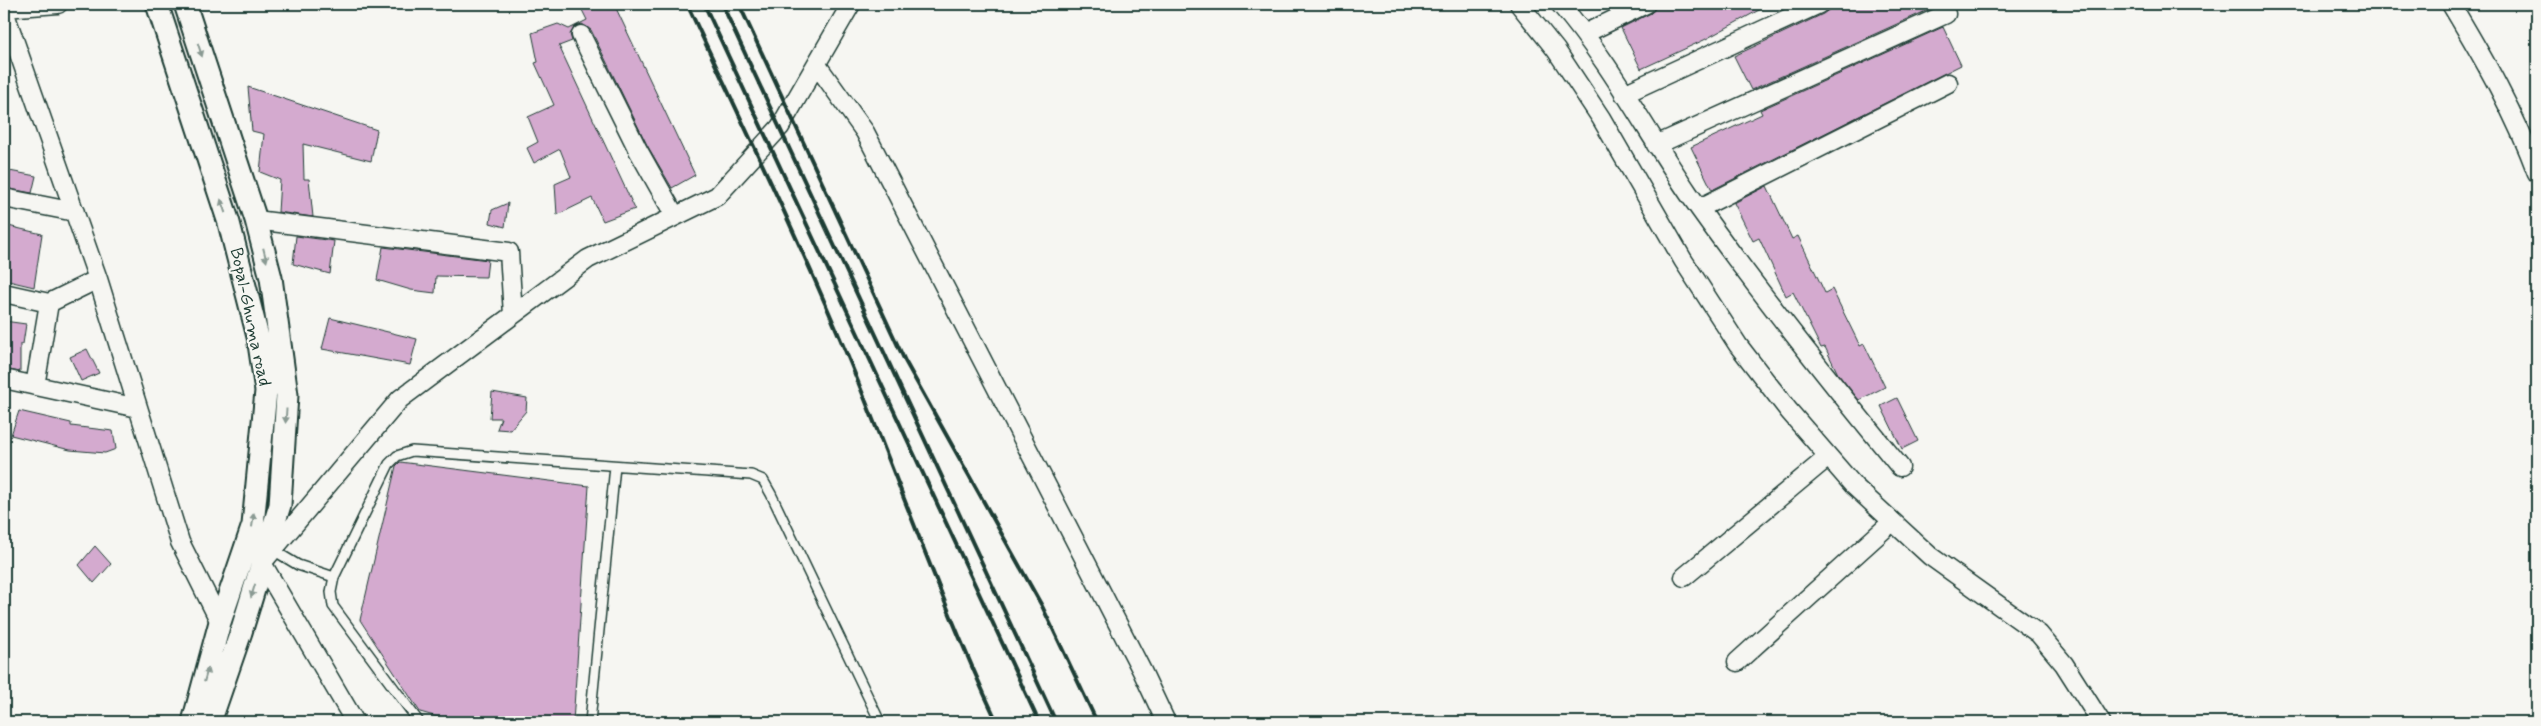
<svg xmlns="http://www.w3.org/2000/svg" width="2541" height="726" viewBox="0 0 2541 726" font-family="Mynerve,sans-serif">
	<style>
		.building { fill: #d4aacf; stroke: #1f3d34 }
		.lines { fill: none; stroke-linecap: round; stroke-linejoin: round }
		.service-casing { stroke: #1f3d34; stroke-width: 12 }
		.minor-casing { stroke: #1f3d34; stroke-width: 21 }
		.tertiary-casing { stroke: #1f3d34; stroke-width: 25 }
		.service { stroke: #f6f6f2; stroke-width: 9 }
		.minor { stroke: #f6f6f2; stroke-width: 18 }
		.tertiary { stroke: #f6f6f2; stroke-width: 21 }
		.rail { stroke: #1f3d34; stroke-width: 4 }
		.oneway { fill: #8a9a93 }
		.labels { text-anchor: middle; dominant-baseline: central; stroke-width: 4.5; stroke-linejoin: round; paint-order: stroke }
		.street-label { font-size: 18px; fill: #1f3d34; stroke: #f6f6f2 }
	</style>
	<rect width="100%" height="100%" fill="#f6f6f2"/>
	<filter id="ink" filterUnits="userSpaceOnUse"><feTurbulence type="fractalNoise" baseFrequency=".02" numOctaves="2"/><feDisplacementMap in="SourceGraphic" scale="10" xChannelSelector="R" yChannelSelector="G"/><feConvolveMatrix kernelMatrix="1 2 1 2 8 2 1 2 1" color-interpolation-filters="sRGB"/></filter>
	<g filter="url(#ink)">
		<!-- building -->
		<path class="building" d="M579,4h35l81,171 -23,13 -25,-43 -56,-115 -9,-6 -6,2 -6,8 2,7 -13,5 76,163 -32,12 -11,-23 -35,17 -2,-31 16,-7 -11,-28 -26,14 -7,-15 11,-6 -10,-25 26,-12 -19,-42 3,-1 -6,-29 26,-9 11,5 18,-9z
			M1656,4h114l-66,36 -63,29 -20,-41 30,-15z
			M1829,4h96l3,6 -177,80 -17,-34 89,-42 7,-5z
			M1943,27l18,38 -249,125 -21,-43 71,-33 -2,-4z
			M248,87l129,43 -6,31 -68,-17 1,35h5l4,38 -35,-5 2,-32 -20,-8 4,-38 -12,-3z
			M4,170l32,6 -4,17 -28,-5z
			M1767,186l25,53 6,-3 27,57 7,-4 28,57 4,-2 21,43 -26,13 -21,-26 -13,-27 -4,1 -28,-56 -7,4 -27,-58 -6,3 -19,-38z
			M508,203l-3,24 -15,-4 2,-13z
			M4,225l38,9 -8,53 -30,-7z
			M296,236l38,5 -4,33 -37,-10z
			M383,247l105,13 -2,17 -50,-1 -1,17 -24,-3 -34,-10z
			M330,318l87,21 -7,26 -88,-16z
			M4,321l22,3 -3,20h-3v28l-16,-3z
			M87,349l12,24 -18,8 -11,-24z
			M492,392l35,6 -1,13 -16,19 -13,-1 4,-11h-11z
			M1897,398l21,43 -16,8 -21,-43z
			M19,411l52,12v3l42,5 3,18 -11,4 -35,-3 -59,-15z
			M400,462l189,24 -16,236h-118l-35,-10 -60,-92 36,-154z
			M95,546l16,18 -17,19 -15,-18z"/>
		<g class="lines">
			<!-- service casing -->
			<g class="service-casing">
				<path id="service" d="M273,550l25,15 36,12
					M419,722l-86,-116 -2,-14 3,-15 55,-113 8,-8 15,-5 339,24 12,5 8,14 109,228
					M590,722l25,-256"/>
			</g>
			<!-- minor casing -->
			<g class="minor-casing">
				<path id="minor" d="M1519,4l37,46 45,68 82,142 55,85 51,66 65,75 76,70 109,78 25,30 37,58
					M1560,4c50,58 86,127 129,190 66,94 138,184 211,273
					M2451,4c33,55 64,109 86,169
					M4,8l54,-4
					M4,11l94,268 82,263 40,80
					M1586,33l60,-29
					M581,35l57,115 37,66
					M817,65l48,67 277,539 24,51
					M1624,94l195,-90
					M1656,145l290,-131
					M4,198l71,14
					M1700,208l248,-125
					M256,220l253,32 4,63
					M4,293l45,10 -14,83
					M49,303l49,-24
					M4,379l134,29
					M1684,577l144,-120
					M1737,662l155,-140
					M355,722l-93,-159 138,-164 188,-140 129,-63 63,-69 71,-123"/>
			</g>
			<!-- tertiary casing -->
			<g class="tertiary-casing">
				<path id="tertiary" d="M157,4l72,219 29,114 8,54 -13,134 -33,97 -27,100
					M185,4l71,216 15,58 16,117 -7,110 -39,127 -31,90"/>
			</g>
			<!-- service -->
			<use href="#service" class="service"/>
			<!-- minor -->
			<use href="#minor" class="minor"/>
			<!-- tertiary -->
			<use href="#tertiary" class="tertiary"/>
			<!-- rail -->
			<path class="rail" d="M687,4c55,118 113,237 163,358 49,120 92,242 147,360
				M704,4l335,718
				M722,4l334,718
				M739,4l166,357 137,245 55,116"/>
		</g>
		<!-- one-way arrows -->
		<defs><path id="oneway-solid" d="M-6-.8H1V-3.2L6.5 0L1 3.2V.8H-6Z" transform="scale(1.25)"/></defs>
		<g class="oneway">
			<use href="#oneway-solid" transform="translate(200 50) rotate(72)"/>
			<use href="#oneway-solid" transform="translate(223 206) rotate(-108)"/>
			<use href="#oneway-solid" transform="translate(265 255) rotate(76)"/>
			<use href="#oneway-solid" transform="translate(286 416) rotate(94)"/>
			<use href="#oneway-solid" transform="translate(253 520) rotate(-82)"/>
			<use href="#oneway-solid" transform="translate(253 591) rotate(107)"/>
			<use href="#oneway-solid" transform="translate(206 675) rotate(-75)"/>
		</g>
	</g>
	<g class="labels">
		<!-- street labels -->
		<g class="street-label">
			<text transform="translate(250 317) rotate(78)">Bopal-Ghuma road</text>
		</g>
	</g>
	<!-- margin -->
	<rect width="2541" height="726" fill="none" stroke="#f6f6f2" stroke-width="20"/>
	<rect x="10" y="10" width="2521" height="706" fill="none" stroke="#1f3d34" stroke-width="2" filter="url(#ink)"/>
</svg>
